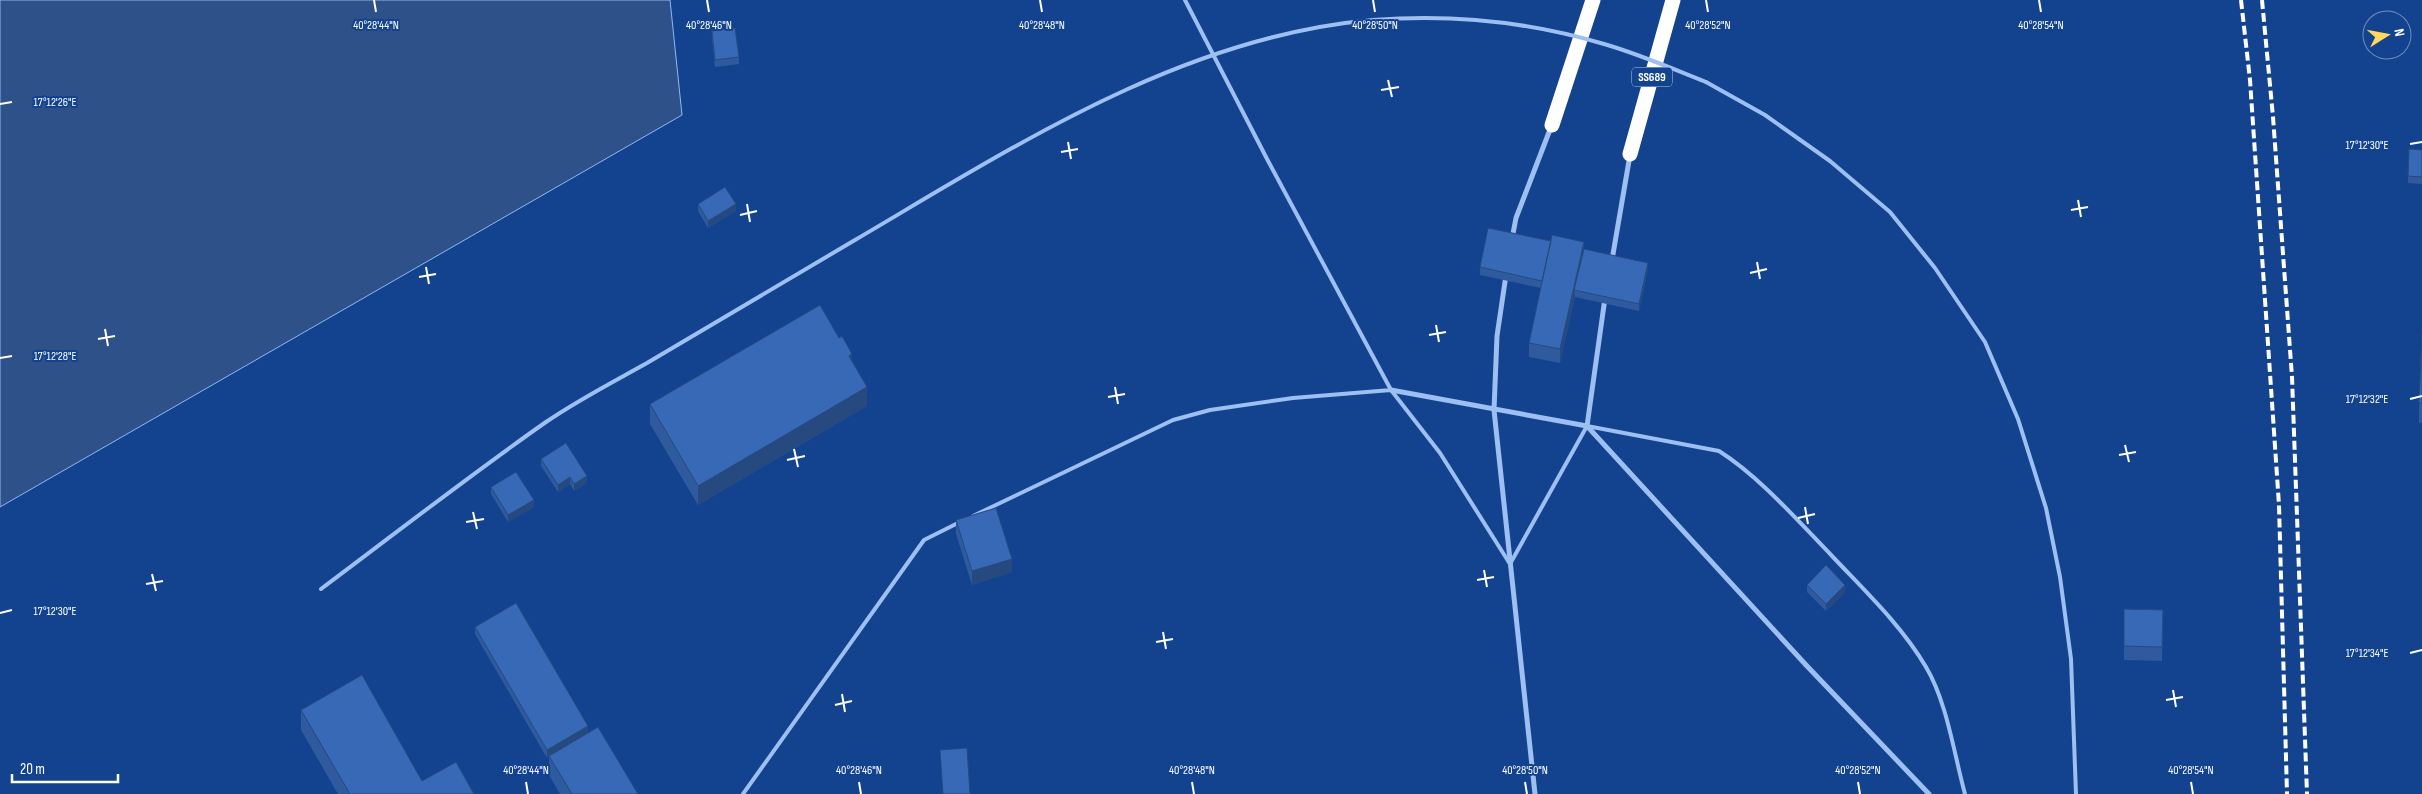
<svg xmlns="http://www.w3.org/2000/svg" width="2422" height="794" viewBox="0 0 2422 794" font-family="'Sofia Sans Condensed',sans-serif">
	<style>
		.water { fill: #2f518a; stroke: #8fb9f4 }
		.lines { fill: none; stroke-linecap: round; stroke-linejoin: round }
		.lane { stroke: #9dbff1; stroke-width: 4 }
		.street { stroke: #9dbff1; stroke-width: 5 }
		.highway { stroke: #fff; stroke-width: 15 }
		.rail { stroke: #fff; stroke-width: 4; stroke-dasharray: 9 4; stroke-linecap: butt }
		.lane-bridge { stroke: #9dbff1; stroke-width: 4 }
		.wall { fill: #2f5a9d }
		.shaded-wall { fill: #264a7f }
		.building { fill: #3769b6; stroke: #264a7f }
		.ticks { fill: none; stroke: #fff; stroke-width: 2 }
		.labels { text-anchor: middle; dominant-baseline: central; stroke-width: 4; stroke-linejoin: round; paint-order: stroke }
		.shield { fill: #13438f; stroke: #b8c7dd; stroke-width: 1 }
		.shield-label { font-size: 12px; font-weight: bold; fill: #fff }
		.ticks-label { font-size: 12px; text-anchor: middle; fill: #fff; stroke: #13438f; stroke-width: 4; stroke-linejoin: round; paint-order: stroke }
	</style>
	<rect width="100%" height="100%" fill="#13438f"/>
	<!-- water -->
	<path class="water" d="M0,0h670l12,115 -682,392z"/>
	<g class="lines">
		<!-- lane -->
		<path class="lane" d="M1185,0l81,157 125,233 49,63 70,111 77,-138 132,25c41,26 79,70 114,106 32,34 69,69 93,110 21,35 28,87 39,127
			M1706,82l59,33 65,46 60,51 45,56 50,74 33,77 28,89 14,69 11,82 5,135
			M973,516l200,-96 37,-10 83,-12 98,-8
			M743,794l181,-254 36,-18"/>
		<!-- street -->
		<path class="street" d="M1512,239l4,-21 35,-91
			M1612,260l18,-105
			M1506,275l-9,61 -3,74 41,384
			M1391,390l196,36 219,239 123,129
			M1587,426l18,-128"/>
		<!-- highway -->
		<path class="highway" d="M1552,125l41,-125
			M1630,154l43,-154"/>
		<!-- rail -->
		<path class="rail" d="M2241,0l9,80 29,425 8,289
			M2262,0l11,117 19,260 15,417"/>
		<!-- lane-bridge -->
		<path class="lane-bridge" d="M321,589c75,-56 149,-114 225,-167 32,-22 67,-40 101,-59 69,-41 138,-82 208,-123 160,-94 328,-204 518,-220 77,-6 157,2 231,24 35,10 69,25 102,38"/>
	</g>
	<!-- wall -->
	<path class="wall" d="M712,31l27,26v7l-24,3 -3,-29z
		M2422,150v34l-14,-1v-7z
		M698,204l38,7 -28,17 -10,-17z
		M1584,249l64,21 -9,41 -64,-14 -15,66 -31,-6v-14l12,-55 -61,-13v-8z
		M2422,333v90h-3v-20z
		M852,361l15,45 -169,99 -48,-81v-20z
		M541,459l46,24 -13,8 -4,-7 -12,8 -17,-26z
		M491,487l43,20 -26,15 -17,-28z
		M956,520l56,52 -40,13 -16,-51z
		M1807,585l38,7 -19,19 -19,-19z
		M2124,609l39,15 -1,37 -38,-1z
		M475,627l113,106 50,61h-78l-11,-19v-19l-2,2 -72,-124z
		M301,710l121,71 52,13h-136l-37,-64z
		M940,750l30,44h-27z"/>
	<!-- shaded-wall -->
	<path class="shaded-wall" d="M736,204v7l-28,17v-7z
		M1584,242v14l-10,34 1,7 -15,66v-14z
		M1648,263v7l-9,41v-7z
		M852,354v19l-3,-17z
		M867,387v19l-169,99v-19z
		M587,476v7l-13,8v-7z
		M570,477v7l-12,8v-7z
		M534,500v7l-26,15v-7z
		M1012,559v13l-40,13v-14z
		M1845,585v7l-19,19v-7z
		M588,726v8l-41,24v-8z"/>
	<!-- building -->
	<path class="building" d="M735,28l4,29 -24,3 -3,-29z
		M2409,149l13,1v27l-14,-1z
		M725,187l11,17 -28,17 -10,-17z
		M1488,228l63,13 -9,40 -62,-14z
		M1552,235l32,7 -24,107 -31,-6z
		M1584,249l64,14 -9,41 -65,-14z
		M820,305l19,33 3,-2 10,18 -3,2 18,31 -169,99 -48,-82z
		M2422,333v70h-3z
		M566,443l21,33 -13,8 -4,-7 -12,8 -17,-26z
		M516,472l18,28 -26,15 -17,-28z
		M996,508l16,51 -40,12 -16,-51z
		M1826,565l19,20 -19,19 -19,-19z
		M516,603l72,123 -41,24 -72,-123z
		M2124,609l39,1 -1,37 -38,-1z
		M362,675l60,106 34,-19 18,32h-124l-49,-84z
		M598,727l40,67h-66l-23,-38z
		M967,748l3,46h-27l-3,-44z"/>
	<!-- ticks -->
	<path class="ticks" d="M374,0l2,12M707,0l2,12M1040,0l2,12M1373,0l2,12M1706,0l2,12M2039,0l2,12M1388,80l4,17M1381,90l18,-3M0,104l12,-2M1068,142l3,17M2410,144l12,-2M1061,152l17,-3M2078,200l3,17M747,204l3,18M2071,210l17,-3M740,215l17,-4M1757,262l3,17M426,267l3,17M1750,273l17,-4M419,277l17,-3M1436,325l3,17M105,329l3,17M1429,335l17,-3M98,339l17,-3M0,358l12,-2M1115,387l3,17M1108,397l17,-3M2410,399l12,-3M2125,445l4,17M794,449l4,18M2119,455l17,-3M787,460l18,-4M1805,507l3,17M473,512l4,17M1798,518l17,-4M466,522l18,-3M1484,570l3,17M152,574l4,17M1477,580l17,-3M146,584l17,-3M0,613l12,-3M1163,632l3,17M1156,642l17,-3M2410,653l12,-3M2173,690l3,17M842,694l3,18M2166,700l17,-3M835,705l17,-4M526,782l2,12M859,782l2,12M1192,782l2,12M1525,782l2,12M1858,782l2,12M2191,782l2,12"/>
	<g class="labels">
		<!-- shield labels -->
		<rect class="shield" x="1632" y="67.5" width="40" height="19" rx="4"/>
		<g class="shield-label">
			<text x="1652" y="77">SS689</text>
		</g>
	</g>
	<g class="ticks-label">
		<text x="376" y="29">40°28'44"N</text>
		<text x="709" y="29">40°28'46"N</text>
		<text x="1042" y="29">40°28'48"N</text>
		<text x="1708" y="29">40°28'52"N</text>
		<text x="1375" y="29">40°28'50"N</text>
		<text x="2041" y="29">40°28'54"N</text>
		<text x="55" y="106">17°12'26"E</text>
		<text x="2367" y="149">17°12'30"E</text>
		<text x="55" y="360">17°12'28"E</text>
		<text x="2367" y="403">17°12'32"E</text>
		<text x="55" y="615">17°12'30"E</text>
		<text x="2367" y="657">17°12'34"E</text>
		<text x="526" y="774">40°28'44"N</text>
		<text x="859" y="774">40°28'46"N</text>
		<text x="1192" y="774">40°28'48"N</text>
		<text x="1525" y="774">40°28'50"N</text>
		<text x="1858" y="774">40°28'52"N</text>
		<text x="2191" y="774">40°28'54"N</text>
	</g>
	<!-- north arrow -->
	<g transform="translate(2387 35) rotate(79)"><circle r="24" fill="#13438f" stroke="#718ebc"/>
	<path d="M0-4L9 19L0 12L-9 19Z" fill="#ffd95e"/>
	<text y="-8" font-size="14" font-weight="bold" text-anchor="middle" fill="#ffffff">N</text>
	</g>
	<!-- scale -->
	<path d="M12 774v8h106v-8" fill="none" stroke="#ffffff" stroke-width="2.5"/>
	<text x="20" y="774" font-size="15" fill="#ffffff" stroke="#13438f" stroke-width="4" paint-order="stroke">20 m</text>
</svg>
